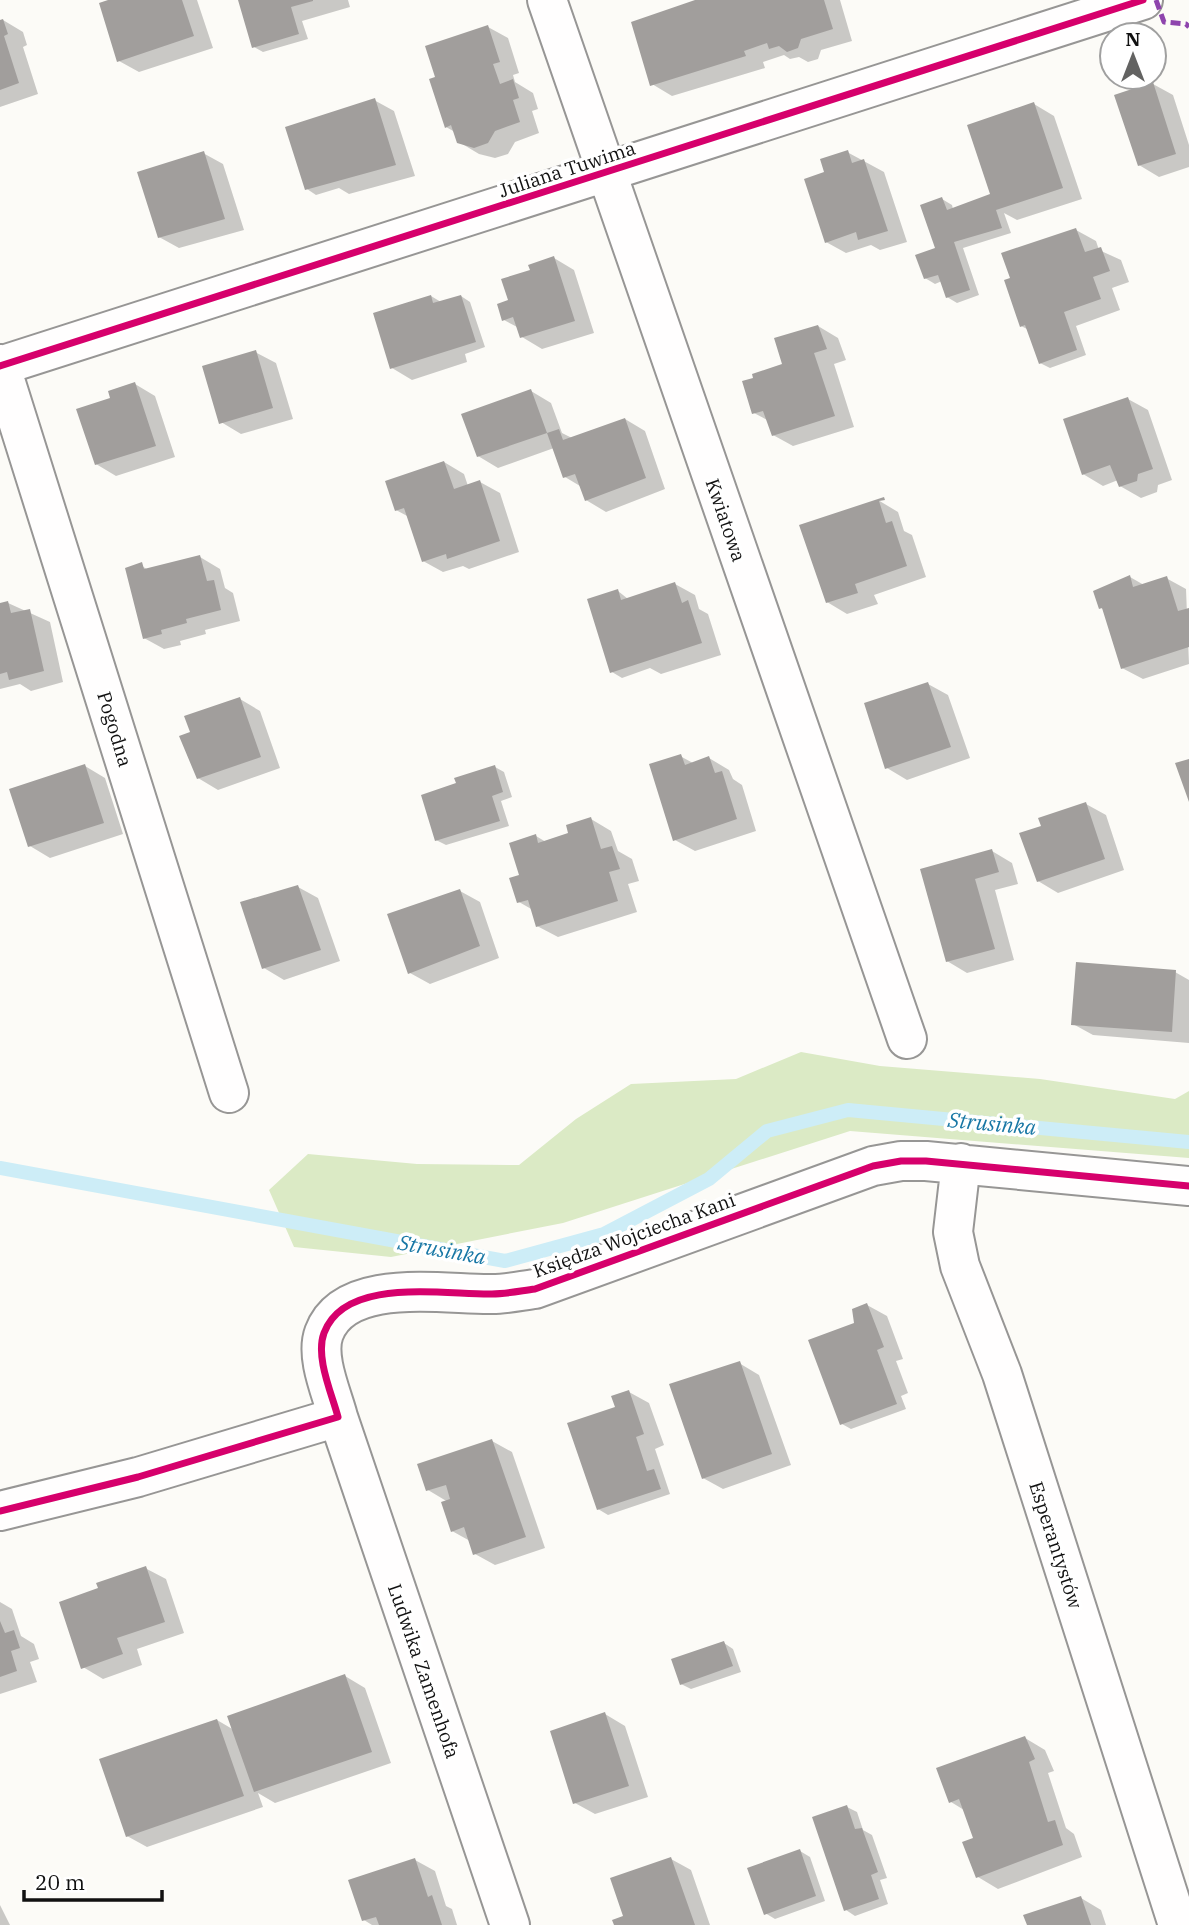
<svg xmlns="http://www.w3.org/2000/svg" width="1189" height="1925" viewBox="0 0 1189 1925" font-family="'IBM Plex Serif',serif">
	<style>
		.forest { fill: #dbeac5 }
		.shadow { fill: #0003 }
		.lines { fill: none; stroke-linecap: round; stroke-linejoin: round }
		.stream { stroke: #cdedf7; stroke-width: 14 }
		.building { fill: #a19e9c }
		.street-casing { stroke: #979695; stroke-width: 42 }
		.street { stroke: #fffefe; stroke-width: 38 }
		.quiet { stroke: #8e44ad; stroke-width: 5; stroke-dasharray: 10 5; stroke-linecap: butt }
		.cycleway-casing { stroke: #fff; stroke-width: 11 }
		.cycleway { stroke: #d6006c; stroke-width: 7 }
		.labels { text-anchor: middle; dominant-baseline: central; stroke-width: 7; stroke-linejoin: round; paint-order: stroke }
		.street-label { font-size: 19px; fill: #111; stroke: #fff }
		.water-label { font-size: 21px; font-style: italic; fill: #1877a5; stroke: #fff }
	</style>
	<rect width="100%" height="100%" fill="#fcfbf7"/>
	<!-- forest -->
	<path class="forest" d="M801,1052l79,14 160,13 135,20 14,-8v67l-339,-27 -287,92 -172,34 -97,-10 -25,-57 39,-36 109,10 102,1 57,-46 55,-35 105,-5z"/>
	<!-- shadow -->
	<path class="shadow" d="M114,0h83l16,48 -74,24 -20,-11z
		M240,0h108l2,7 -48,14 6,18 -45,13 -9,-5z
		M706,0h134l12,41 -31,9 -3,9 -10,3 -9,-5 -9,2 -6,-4 -21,7 2,6 -93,28 -20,-12z
		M3,20l20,12 4,13 -4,2 15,47 -38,13v-86z
		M488,27l20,11 11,35 -6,2 2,7 18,11 5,16 -6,2 7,22 -24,9 -7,12 -13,4 -16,-4 -20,-12 -4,-10 -9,-5 -8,-49z
		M1153,84l20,11 16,50v22l-30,10 -20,-12z
		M374,100l20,11 21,65 -66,18 -10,-6 -23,7 -9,-6z
		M1034,104l20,12 28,83 -65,21 -13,-7 7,20 -48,15 16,47 -22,8 -10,-6 -5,-16 -7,3 -10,-6 12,-29 5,-50 10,6 1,4 37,-13z
		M847,152l37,20 23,70 -27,8 -9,-5 -25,8 -20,-11v-68z
		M203,153l20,11 21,66 -65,18 -20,-11z
		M1076,230l20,11 3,9 22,10 8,22 -17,6 8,22 -44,16 10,29 -36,13 -10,-5 -11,-33 -8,-4z
		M554,258l20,12 20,63 -52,16 -20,-12 -3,-9 -15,-8 6,-19 22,-30z
		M431,296l10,6 20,-6 9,6 15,45 -20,7 2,8 -55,18 -20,-12z
		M818,326l20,12 8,22 -12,4 20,63 -61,19 -20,-11 -4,-14 -15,-8 1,-34 29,-14z
		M255,352l21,11 17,56 -52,15 -20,-12z
		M135,384l20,12 20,61 -59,19 -20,-12 16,-65z
		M531,391l20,12 11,30 10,5 53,-19 20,12 20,58 -59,23 -20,-12 -6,-14 -15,-9 -11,-29 -56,20 -20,-12z
		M1128,399l20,11 24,70 -14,5 -1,7 -16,6 -21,-12 -2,-6 -15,6 -20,-12z
		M444,462l20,12 4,12 12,-4 20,11 19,59 -50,17 -6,-3 -20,6 -20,-11 -14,-44 -13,-7z
		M878,500l20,12 6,19 8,4 14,42 -52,18 4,9 -31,10 -20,-12z
		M200,557l20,12 5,19 8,5 7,28 -35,9 1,4 -26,7 1,4 -17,4 -20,-11 -2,-72 6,4z
		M1130,577l14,8 22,-7 20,11 3,75 -46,15 -21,-11 -17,-58 -4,-2z
		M675,584l20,11 4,14 9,5 13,41 -60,19 -11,-6 -28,10 -10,-6 6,-81 10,8z
		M8,603l42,19 13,60 -32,9 -11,-7 -20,5v-84z
		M928,684l20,11 22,63 -63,22 -20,-12z
		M240,699l20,12 20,57 -62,22 -20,-12 -6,-45z
		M680,756l13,7 16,-5 20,12 4,9 9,6 14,46 -61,20 -20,-11z
		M85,766l20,12 18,56 -73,24 -20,-12z
		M495,767l9,5 8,25 -11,4 8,25 -63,19 -10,-5 23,-56z
		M1086,804l20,11 18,55 -66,23 -20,-12 5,-54z
		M591,819l20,12 7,20 14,8 7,22 -11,3 9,28 -79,25 -21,-11 -4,-16 -14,-8 2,-26 15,-40 10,6 24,-8z
		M992,851l20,12 6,21 -23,6 19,70 -47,13 -20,-12 -25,-90z
		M298,887l20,11 22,63 -56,19 -20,-12z
		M460,891l20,11 19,56 -69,26 -20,-11z
		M1175,972l14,8v63l-96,-8 -20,-11z
		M867,1305l20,11 16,43 -7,2 12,32 -7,3 5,13 -55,20 -9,-5 13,-100z
		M739,1363l20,12 32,90 -68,24 -20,-11z
		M629,1392l20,11 15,42 -9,4 15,45 -62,21 -10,-6z
		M492,1441l20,11 33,96 -50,17 -20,-11 -5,-13 -18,-10 -4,-29 -20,-12z
		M145,1568l21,11 18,54 -47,16 5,16 -39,14 -20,-12 17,-78z
		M0,1602l12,7 9,27 13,8 5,15 -9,3 7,20 -37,12z
		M724,1643l9,6 8,23 -50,17 -10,-5z
		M345,1676l20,12 26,75 -116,40 -17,-10 5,14 -116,40 -20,-11 90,-116 17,10z
		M605,1714l20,12 23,71 -53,17 -20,-11z
		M1025,1738l20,12 9,21 -6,2 18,55 8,6 8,23 -84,32 -20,-12 -2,-37 -12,-30 -13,-8z
		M847,1807l10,5 6,18 9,5 15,43 -7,2 8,24 -33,12 -9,-6z
		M800,1851l10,6 15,44 -50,18 -10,-6z
		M671,1859l20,11 19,55h-94z
		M415,1860l20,11 11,35 6,3 5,16h-85l-8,-5z
		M1081,1898l20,12 5,15h-77z
		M0,1905l10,20h-10z"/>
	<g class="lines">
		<!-- stream -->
		<path class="stream" d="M0,1168l505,93 99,-27 105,-55 58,-48 81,-21 341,32"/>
	</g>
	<!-- building -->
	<path class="building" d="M108,0h74l12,36 -77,26 -18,-59z
		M238,0h75v1l-22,6 8,27 -47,14z
		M695,0h129l9,29 -32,10 -3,9 -11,4 -8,-6 -10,3 -2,-6 -23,8 2,5 -96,30 -19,-64z
		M3,19l5,15 -4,2 15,47 -19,7v-70z
		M488,25l12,37 -7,2 7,20 13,-5 6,19 -6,2 7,22 -25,9 -7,12 -14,5 -17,-5 -6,-18 -6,3 -16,-49 6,-2 -10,-31z
		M1153,82l23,72 -38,12 -24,-71z
		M375,98l21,67 -91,25 -20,-63z
		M1034,102l29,86 -67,22 6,18 -48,14 16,48 -24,8 -8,-23 -14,4 -9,-24 20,-7 -15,-43 22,-8 5,13 43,-16 -23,-69z
		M848,150l4,13 12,-4 24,72 -30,9 -2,-8 -31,11 -21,-64 20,-7 -4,-13z
		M204,151l21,68 -67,19 -21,-66z
		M1076,228l9,24 16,-5 9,24 -17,6 8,22 -37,13 13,38 -38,14 -14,-39 -5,2 -16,-47 6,-2 -9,-25z
		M554,256l21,65 -55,17 -7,-21 -11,4 -5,-17 11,-4 -7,-21 29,-9 -2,-5z
		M431,295l2,8 28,-8 15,47 -86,27 -17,-56z
		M818,325l9,24 -13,4 21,63 -63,20 -9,-25 -11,3 -10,-33 11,-3 -1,-4 30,-10 -8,-26z
		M256,350l17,58 -54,16 -17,-58z
		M135,382l21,64 -61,19 -19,-56 34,-11 -2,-7z
		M531,389l16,44 -70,24 -16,-43z
		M1128,397l25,72 -15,5 -1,7 -18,6 -9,-22 -28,10 -19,-56z
		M625,418l21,60 -61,23 -10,-27 -12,4 -16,-45 12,-4 4,11z
		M444,461l10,28 26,-9 20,61 -53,18 -1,-5 -24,8 -18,-54 -9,3 -10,-30z
		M884,497l1,3 -6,1 7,22 6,-2 15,45 -52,18 3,9 -32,10 -27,-78z
		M200,555l7,26 7,-1 7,30 -35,9 1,4 -26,7 1,4 -19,5 -18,-71 17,-6 2,7z
		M1130,575l3,12 34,-11 11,35 11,-3v39l-68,22 -19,-61 -3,1 -6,-18z
		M675,582l7,21 6,-3 14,43 -92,30 -23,-74 31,-10 3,11z
		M8,601l3,12 19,-4 14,62 -35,9 -2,-8 -7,2v-71z
		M928,682l23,65 -66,22 -21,-66z
		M240,697l21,60 -64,22 -18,-43 11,-4 -6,-16z
		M681,754l4,11 24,-9 6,17 7,-2 15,48 -64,22 -24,-77z
		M1189,759v43l-14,-39z
		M85,764l19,59 -76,24 -19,-58z
		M495,765l8,27 -11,4 8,25 -65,20 -14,-46 35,-12 -2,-5z
		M1086,802l19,57 -68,23 -18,-49 22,-7 -3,-8z
		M591,817l10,32 11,-3 8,23 -11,3 9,29 -82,26 -8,-27 -11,3 -8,-25 10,-3 -10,-32 27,-9 2,9 30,-10 -2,-8z
		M992,849l7,23 -24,7 20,70 -49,13 -26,-93z
		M298,885l23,65 -59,19 -22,-67z
		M460,889l20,57 -72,28 -21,-60z
		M1076,962l100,8 -4,62 -101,-7z
		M867,1303l17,44 -7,3 20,54 -57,21 -32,-85 46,-17 -2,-14z
		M740,1361l32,93 -70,25 -33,-95z
		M629,1390l15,44 -8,3 11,34 7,-2 7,20 -64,21 -30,-87 48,-16 -4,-11z
		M492,1439l34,98 -53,18 -9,-28 -13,5 -10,-30 9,-3 -4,-14 -20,6 -9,-27z
		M146,1566l19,56 -48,16 6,16 -42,15 -22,-67 39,-14 -2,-5z
		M0,1621l5,12 9,-3 6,18 -9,3 6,20 -17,6z
		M724,1641l9,25 -53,19 -9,-26z
		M345,1674l27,78 -118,40 -27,-76z
		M605,1712l24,74 -56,18 -23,-73z
		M217,1719l27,77 -118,41 -27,-78z
		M1025,1736l10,23 -6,3 19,60 7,-2 8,25 -87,33 -14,-36 11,-4 -14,-39 -10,4 -13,-35z
		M847,1805l8,24 7,-1 16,44 -7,3 8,24 -35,12 -32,-94z
		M800,1849l16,47 -52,19 -17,-47z
		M671,1857l24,68h-81l-2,-5 11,-4 -13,-38z
		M415,1858l13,39 4,-2 10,30h-63l-3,-8 -14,4 -14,-41z
		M1081,1896l10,29h-64l-4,-10z"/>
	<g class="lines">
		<!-- street casing -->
		<g class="street-casing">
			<path id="street" d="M547,0l360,1039
				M0,364l229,729
				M0,366l1143,-366
				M961,1163l-8,69 7,34 42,108 176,551
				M338,1417l172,508
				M0,1511l138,-34 200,-60c-6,-23 -23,-60 -14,-84 21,-57 121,-38 168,-39 14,0 28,-3 43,-5l338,-123 28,-5h25l263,25"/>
		</g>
		<!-- street -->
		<use href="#street" class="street"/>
		<!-- quiet -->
		<path class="quiet" d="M1156,0l8,22 22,2 3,3"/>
		<!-- cycleway casing -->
		<g class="cycleway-casing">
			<path id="cycleway" d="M0,366l1143,-366
				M0,1511l138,-34 200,-60c-6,-23 -23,-60 -14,-84 21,-57 121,-38 168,-39 14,0 28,-3 43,-5l338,-123 28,-5h25l263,25"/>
		</g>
		<!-- cycleway -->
		<use href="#cycleway" class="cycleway"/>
	</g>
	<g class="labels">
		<!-- street labels -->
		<g class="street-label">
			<text transform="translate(567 169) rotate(-18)">Juliana Tuwima</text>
			<text transform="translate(726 520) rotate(71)">Kwiatowa</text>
			<text transform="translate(115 729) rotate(73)">Pogodna</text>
			<text transform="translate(634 1235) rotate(-20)">Księdza Wojciecha Kani</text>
			<text transform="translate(1056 1545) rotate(72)">Esperantystów</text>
			<text transform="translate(424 1671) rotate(71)">Ludwika Zamenhofa</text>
		</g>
		<!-- water labels -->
		<g class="water-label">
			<text transform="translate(992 1123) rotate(5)">Strusinka</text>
			<text transform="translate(442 1249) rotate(10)">Strusinka</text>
		</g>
	</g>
	<!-- north arrow -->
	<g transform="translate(1133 56)"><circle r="33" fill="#ffffff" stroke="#a0a0a0" stroke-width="2"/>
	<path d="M0-5L12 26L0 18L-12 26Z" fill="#636362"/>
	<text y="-10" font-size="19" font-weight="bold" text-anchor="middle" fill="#111111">N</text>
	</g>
	<!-- scale -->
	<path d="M24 1890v10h138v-10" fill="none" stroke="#111111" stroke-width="3.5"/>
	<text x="35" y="1890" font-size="21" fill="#111111" stroke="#ffffff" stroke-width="5" paint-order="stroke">20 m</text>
</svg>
